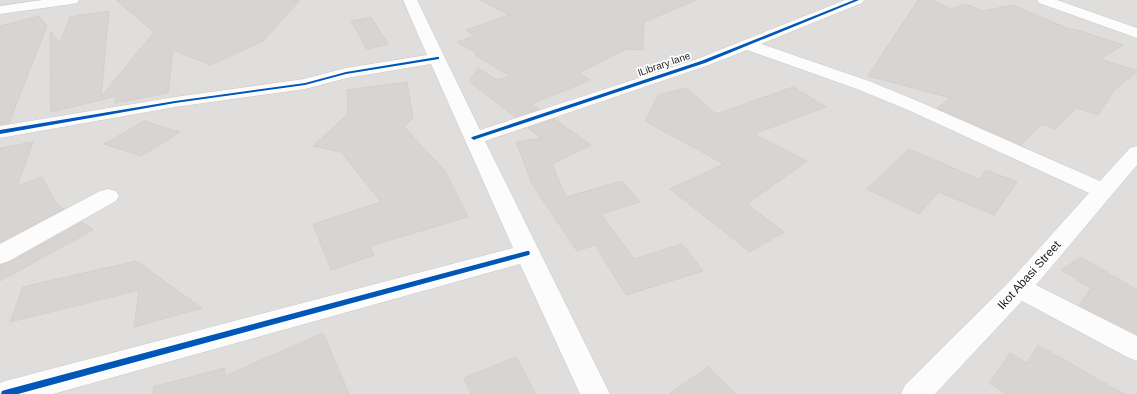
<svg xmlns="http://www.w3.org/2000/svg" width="1137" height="394" viewBox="0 0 1137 394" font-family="Helvetica,sans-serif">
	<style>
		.residential { fill: #dfdedc }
		.building { fill: #d7d4d2; stroke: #d3d0cc }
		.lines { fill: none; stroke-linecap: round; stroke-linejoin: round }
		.minor-casing { stroke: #c9c8c7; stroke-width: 1 }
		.minor { fill: #fdfcfc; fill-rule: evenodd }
		.cycleway-casing { stroke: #fff; stroke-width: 2 }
		.cycleway { fill: #0057b8; fill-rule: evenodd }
		.labels { text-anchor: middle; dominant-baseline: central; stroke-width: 3.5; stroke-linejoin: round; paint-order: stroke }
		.far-street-label { font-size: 10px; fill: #222; stroke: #fff }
		.street-label { font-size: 12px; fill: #222; stroke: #fff }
	</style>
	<rect width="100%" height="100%" fill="#f0eeeb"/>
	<!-- residential -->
	<path class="residential" d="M0,0h1137v394h-1137z"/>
	<!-- building -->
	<path class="building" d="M116,0h184l-37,41 -52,24 -38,-15 -5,43 -53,10 2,-7 -66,16 -1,-81 10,12 10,-26 39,-6 -8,86 53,-65z
		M480,0h216l-52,22 -1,28 -17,-1 -47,24 11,7 -59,24 8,5 -24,8 -46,-36 9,-13 19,12 13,-4 -35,-21 3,-1 -21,-12 18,-6 -9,-6 43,-15z
		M918,0h14l19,9 14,-5 19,7 28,-6 60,25 2,-1 49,16 -22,14 36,12v1l-22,17 -17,26 -22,-7 -21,21 -13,-5 -21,21 -84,-37 14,-10 -83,-22z
		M39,16l8,10 -38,97 -9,1v-98z
		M371,17l17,27 -21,5 -16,-28z
		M407,82l6,36 -9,9 41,44 23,46 -98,29 4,9 -43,15 -18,-46 68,-22 -40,-50 -28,-6 35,-32 -1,-24z
		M793,87l33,20 -72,27 53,27 -60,43 37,28 -34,20 -80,-63 54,-25 -79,-43 13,-26 28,-7 30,26z
		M554,119l37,26 -39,19 14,33 56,-16 18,21 -39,12 33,45 48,-15 21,27 -77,24 -31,-50 -18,6 -45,-67 -16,-42 25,-4 -13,-10z
		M144,121l36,11 -39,24 -37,-12z
		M33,142l-16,44 25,-9 14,26 8,6 -64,33v-94z
		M909,149l70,30 7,-9 31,12 -23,33 -55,-23 -20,22 -52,-25z
		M82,222l11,8 -93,51v-16l10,-3z
		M1081,257l56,33v44l-58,-29 12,-17 -30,-18z
		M136,261l66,47 -68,19 5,-37 -129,32 13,-35z
		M323,333l26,61h-195l-1,-7 72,-19v8z
		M1038,345l86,49h-118l-17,-11 21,-30 17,10z
		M516,357l20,37h-65l-7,-16z
		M708,367l28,27h-67z"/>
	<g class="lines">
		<!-- minor casing -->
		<g class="minor-casing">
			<path id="minor" d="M42,0h37l-2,3 -5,1 -72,10v-8z
				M403,0h14l63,130 217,-71 148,-59h19l-2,3 -101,41 108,37 51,21 180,79 30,-33 7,-2v19l-101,120 101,51v25l-10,-4 -105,-56 -87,93h-34l4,-9 105,-104 79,-88 -181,-83 -51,-21 -110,-39 -38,15 -224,76 125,253h-30l-60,-130 -467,130h-53v-11l5,-2 508,-133 -82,-184 -84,14 -42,11 -130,18 -175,31v-12l175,-29 129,-18 42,-11 81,-13z
				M1037,0h20l80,28v10l-98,-35z
				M108,189l8,2 3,5 -3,5 -107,60 -9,3v-20l100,-53z"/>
		</g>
		<!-- minor -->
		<use href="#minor" class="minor"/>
		<!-- cycleway casing -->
		<g class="cycleway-casing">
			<path id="cycleway" d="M854,0h5l-154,63 -229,76 -2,1 -3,-2 1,-1 229,-76z
				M437,57h2v2l-93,15 -41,11 -130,18 -175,31v-4l175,-29 130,-18 41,-11z
				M527,251h2l1,2 -1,2 -511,139h-17l1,-3 3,-1z"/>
		</g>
		<!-- cycleway -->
		<use href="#cycleway" class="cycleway"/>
	</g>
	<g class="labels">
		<!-- far-street labels -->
		<g class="far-street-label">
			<text transform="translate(664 64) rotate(-19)">lLibrary lane</text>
		</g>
		<!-- street labels -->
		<g class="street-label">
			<text transform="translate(1029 275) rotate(-48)">Ikot Abasi Street</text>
		</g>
	</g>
</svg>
